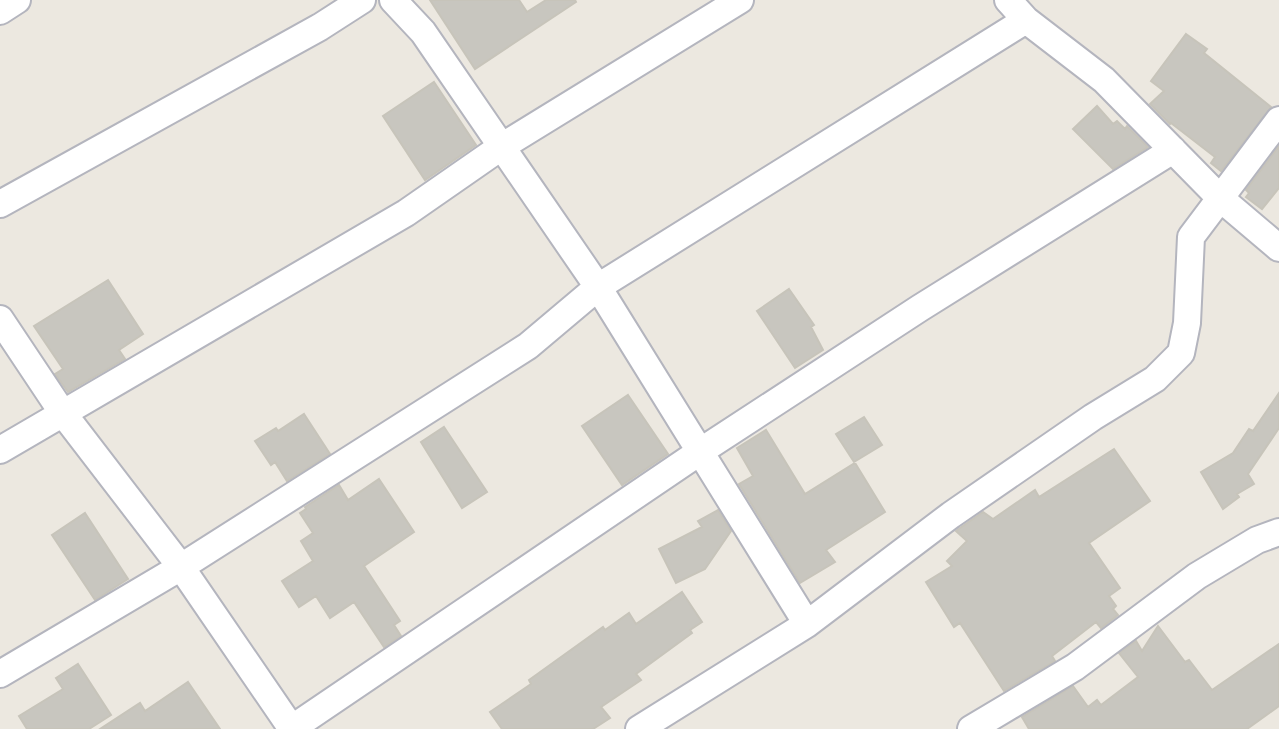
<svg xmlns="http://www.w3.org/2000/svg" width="1279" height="729" viewBox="0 0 1279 729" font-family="'Exo 2',sans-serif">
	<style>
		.building { fill: #c8c6bf; stroke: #c7c4ba; stroke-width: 2 }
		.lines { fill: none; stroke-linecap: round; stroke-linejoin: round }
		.minor-casing { stroke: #b4b5be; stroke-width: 30 }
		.minor { stroke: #fff; stroke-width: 26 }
	</style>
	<rect width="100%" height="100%" fill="#ece8e0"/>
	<!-- building -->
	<path class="building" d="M430,0h89l8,12 19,-12h29l1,2 -101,67z
		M1186,34l21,15 -3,4 67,54 -50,64 -10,-8 4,-6 -44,-34 -1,1 -20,-20 14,-13 -13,-10z
		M434,82l42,63 -51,35 -42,-64z
		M1097,106l16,18 4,-3 8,8 2,-3 21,21 -35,22 -40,-40z
		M1279,146v42l-17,21 -16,-12 3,-4 -3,-3z
		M108,280l35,54 -24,16 6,9 -57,33 -13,-18 8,-5 -29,-43z
		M789,289l25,36 -3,2 12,23 -28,18 -38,-57z
		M1279,393v35l-31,46 6,10 -17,10 2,3 -16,12 -22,-37 32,-19 16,-24 4,2z
		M628,395l40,59 -46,31 -40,-59z
		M304,414l26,40 -43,27 -12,-19 -4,3 -16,-24 21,-13 2,3z
		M864,417l18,28 -28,17 -18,-28z
		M444,427l43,65 -25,16 -41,-66z
		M766,430l39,64 50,-31 30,49 -59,38 9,12 -35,21 -61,-99 14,-8 -16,-28z
		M1114,449l36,52 -61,42 31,45 -11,8 7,10 -3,3 5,6 -17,13 -5,-6 -44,34 3,5 -51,30 -44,-68 -6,4 -28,-45 26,-16 -5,-5 20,-20 -11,-10 4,-3 23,-16 10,7 42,-29 4,7z
		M379,479l35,53 -50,34 36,55 -6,4 7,11 -17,11 -30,-45 -24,16 -14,-22 -17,11 -17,-26 31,-20 -12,-20 12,-8 -13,-20 6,-4 -1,-2 34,-22 9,15z
		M718,510l13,21 -26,38 -29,14 -17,-34 43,-22 -4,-6z
		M85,513l43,66 -33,21 -43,-65z
		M682,592l20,30 -12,8 2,3 -56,41 5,6 -40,27 9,11 -17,11h-91l-12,-17 41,-28 -2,-4 74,-53 2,3 24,-17 7,11z
		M1158,626l27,36 4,-2 23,30 67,-46v62l-32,23h-218l-7,-12 51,-31 15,21 9,-7 4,5 37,-28 -19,-24 17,-12 6,10z
		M78,664l33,51 -22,14h-62l-8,-13 44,-27 -7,-11z
		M188,682l32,47h-120l40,-26 5,8z"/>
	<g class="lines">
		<!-- minor casing -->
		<g class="minor-casing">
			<path id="minor" d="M393,0l30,32 175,255 209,337
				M1008,0l18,20 78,60 116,118 59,50
				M0,11l17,-11
				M0,204l320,-177 42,-27
				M0,319l62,93 119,155 111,162
				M0,450l406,-237 95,-66 239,-147
				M0,674l181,-107 347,-221 70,-59 428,-267
				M291,729l410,-278 219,-143 253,-158
				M639,729l168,-105 144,-109 142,-98 62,-38 26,-26 6,-30 4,-86 88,-117
				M971,729l104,-62 122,-91 60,-36 22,-8"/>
		</g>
		<!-- minor -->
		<use href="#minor" class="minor"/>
	</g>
</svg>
